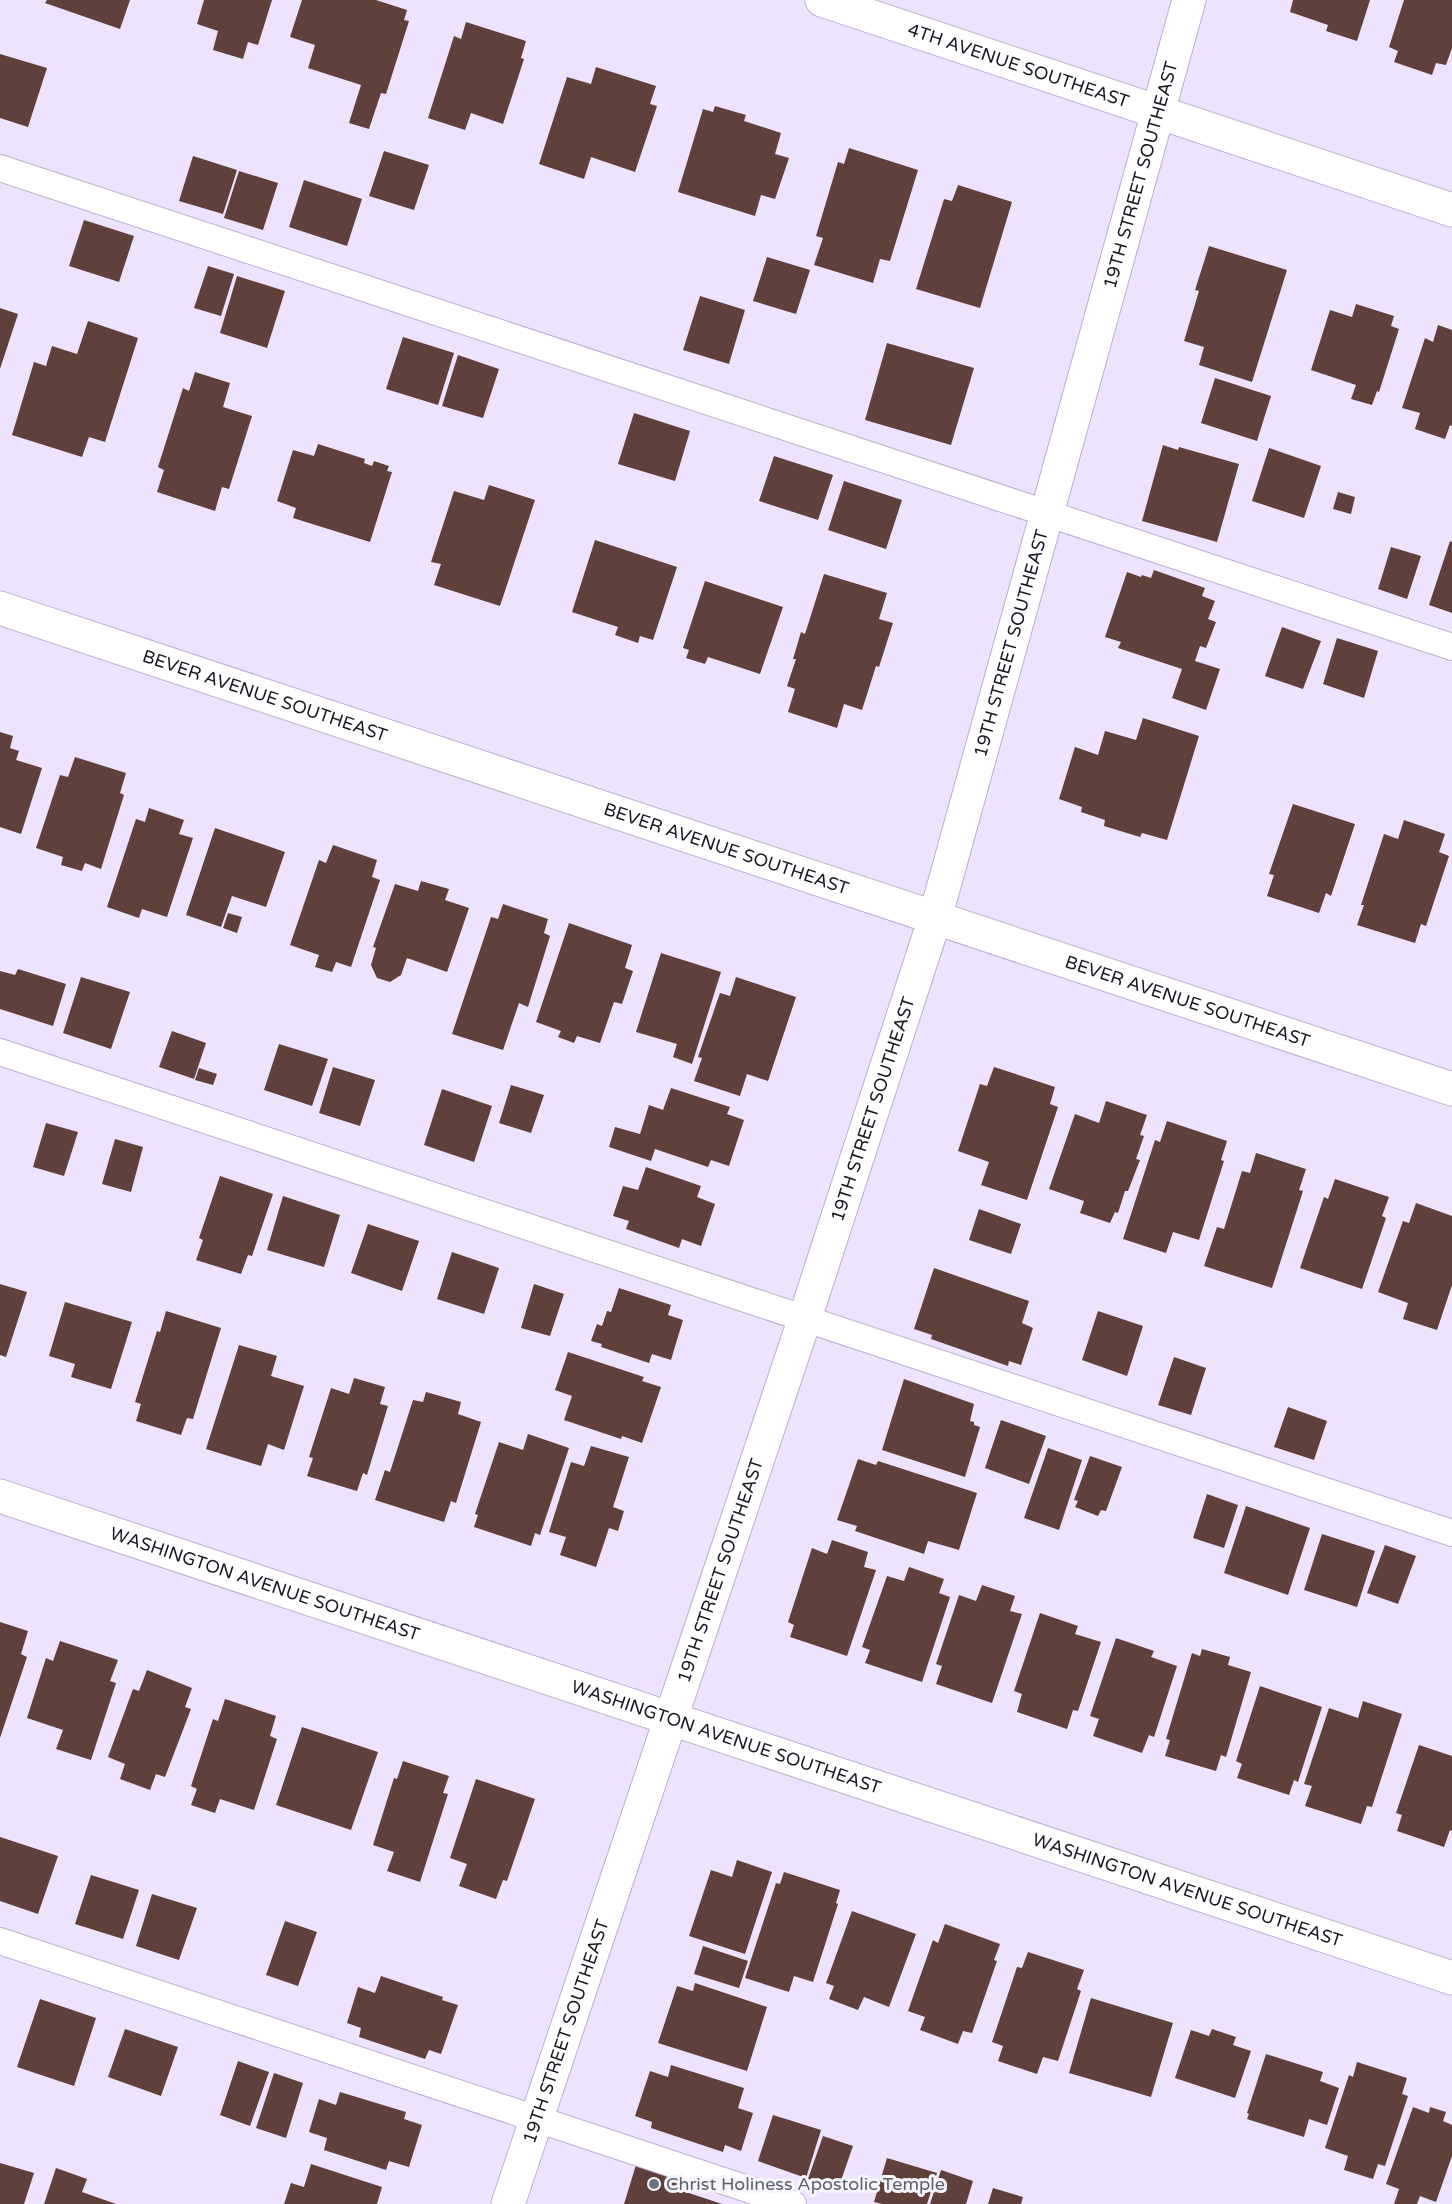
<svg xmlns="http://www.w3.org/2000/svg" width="1452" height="2204" viewBox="0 0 1452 2204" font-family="'Varela Round',sans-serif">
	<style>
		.building { fill: #5f403b }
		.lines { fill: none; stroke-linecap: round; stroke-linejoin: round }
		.lane-casing { stroke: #baadce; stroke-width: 28 }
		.street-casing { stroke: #baadce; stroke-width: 35 }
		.secondary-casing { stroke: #baadce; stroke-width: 35 }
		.lane { stroke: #fff; stroke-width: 26 }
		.street { stroke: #fff; stroke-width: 33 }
		.secondary { stroke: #fff; stroke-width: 33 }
		.worship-dot { fill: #6b7280; stroke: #f7f4fb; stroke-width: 2 }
		.labels { text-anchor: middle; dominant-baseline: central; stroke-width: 6; stroke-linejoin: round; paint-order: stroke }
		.street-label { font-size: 18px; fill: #1b1622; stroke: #f7f4fb }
		.worship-label { font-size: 18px; fill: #5b616d; stroke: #f7f4fb; text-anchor: start }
	</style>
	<rect width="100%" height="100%" fill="#eee3fe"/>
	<!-- building -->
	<path class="building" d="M47,0h83l-10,29 -75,-26z
		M204,0h68l-14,45 -10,-3 -5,17 -30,-9 5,-19 -21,-7z
		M302,0h74l31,10 -3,10 5,1 -23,73 -5,-1 -12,36 -20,-6 12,-38 -53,-17 7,-23 -25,-8z
		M1293,0h77l-13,41 -31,-10 2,-6 -38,-13z
		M1404,0h48v48l-6,17 -10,-2 -4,12 -38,-13 4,-11 -9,-4z
		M466,22l60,19 -5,17 3,1 -21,65 -32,-11 -6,17 -37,-12 26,-82 7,3z
		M0,54l47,14 -19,59 -28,-9z
		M596,67l60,19 -6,18 7,2 -22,66 -44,-15 -7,22 -45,-15 28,-87 24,7z
		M715,106l31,9 -2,6 37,12 -6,21 14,4 -14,41 -14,-4 -6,21 -77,-24 25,-83 10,3z
		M849,148l69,22 -28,91 -10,-2 -7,24 -59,-18 9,-27 -7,-2 22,-74 6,2z
		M384,151l45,14 -15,45 -45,-14z
		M193,156l44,14 -14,44 -44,-13z
		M239,171l39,12 -15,47 -39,-12z
		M304,180l58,19 -15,47 -58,-19z
		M958,185l54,17 -32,106 -64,-19 28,-90 8,2z
		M84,220l50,16 -15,46 -50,-16z
		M1209,246l78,24 -35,112 -53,-17 5,-18 -20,-6 15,-50 -4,-1z
		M767,257l43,13 -14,44 -43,-13z
		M208,266l26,8 -13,42 -27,-8z
		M237,276l48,15 -18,57 -47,-15z
		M700,296l45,14 -16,54 -46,-14z
		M1356,304l38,12 -3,10 8,3 -20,63 -2,-1 -5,14 -21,-6 5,-14 -45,-15 19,-60 22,7z
		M0,308l18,6 -18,55z
		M88,321l50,17 -33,104 -16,-5 -7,20 -70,-22 22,-73 12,4 6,-20 25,8z
		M1438,325l14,5v96l-2,-1 -5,14 -30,-10 5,-16 -18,-5 23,-70 8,4z
		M403,337l51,16 -16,52 -52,-16z
		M887,343l87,25 -23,77 -86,-25z
		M458,355l41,14 -16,49 -41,-12z
		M195,372l35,11 -7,24 29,9 -23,73 -7,-2 -7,24 -58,-19 7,-22 -6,-3 25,-79 6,3z
		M1215,378l56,18 -14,45 -56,-18z
		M634,413l56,18 -15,50 -57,-17z
		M318,444l47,15 -1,4 8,3 2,-5 15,5 -2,5 5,1 -22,70 -77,-24 3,-10 -19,-7 16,-51 21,6z
		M1163,445l15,5 1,-3 60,17 -22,78 -75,-21z
		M1269,448l52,18 -17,52 -52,-17z
		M774,456l59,19 -15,45 -59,-19z
		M844,481l58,19 -16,49 -58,-19z
		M489,485l46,15 -35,106 -66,-21 7,-21 -10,-2 23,-71 30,9z
		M1338,492l17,5 -4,17 -18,-5z
		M595,540l82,27 -24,73 -13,-4 -2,7 -23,-8 3,-8 -46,-15z
		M1450,541l2,1v71l-23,-8z
		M1391,547l30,9 -14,43 -29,-10z
		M1154,570l51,18 -3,8 13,5 -7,18 8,3 -10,26 -6,-2 -5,15 25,8 -14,41 -34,-12 10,-29 -64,-21 3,-6 -16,-5 22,-65 14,5 1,-2 9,3z
		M824,574l63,19 -8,26 14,4 -14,44 -3,-1 -14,44 -18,-6 -7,24 -49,-16 7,-23 -8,-3 9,-27h-3l8,-27 4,2z
		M705,581l78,26 -23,67 -52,-17 -3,7 -19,-6 3,-8 -6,-2z
		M1282,627l39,14 -18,48 -38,-13z
		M1337,638l41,13 -14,47 -41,-14z
		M1143,718l56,18 -32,104 -25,-7 -2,4 -36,-11 1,-6 -24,-8 1,-5 -23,-8 16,-52 23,8 7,-24 31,9z
		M0,732l13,4 -3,12 9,3 -3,9 26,8 -21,66 -21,-7z
		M75,757l51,16 -6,20 4,2 -23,74 -16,-6 -3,8 -21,-6 2,-8 -27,-9 24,-73 8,2z
		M1293,804l62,20 -24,72 -5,-3 -7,20 -52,-17 7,-21 -5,-1z
		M149,808l35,12 -5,14 14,4 -26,79 -25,-8 -3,9 -32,-11 29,-88 9,3z
		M1404,820l41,14 -6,18 10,4 -23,70 -5,-2 -6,19 -58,-18 7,-20h-3l23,-71 14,5z
		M215,828l70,24 -19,55 -34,-11 -11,31 -35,-12z
		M333,845l44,15 -5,17 8,3 -29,87 -15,-5 -4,10 -17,-5 4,-12 -29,-10 29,-85 7,3z
		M421,881l28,8 -4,11 24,8 -22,64 -40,-14 -6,17 -11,7 -13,-4 -6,-13 5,-17 -3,-1 22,-63 23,7z
		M503,904l45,15 -4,14 6,3 -22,71 -9,-4 -16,47 -51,-16 39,-117 7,2z
		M228,913l14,4 -5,16 -14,-5z
		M569,923l63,22 -7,23 8,3 -11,33 -8,-2 -14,41 -23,-7 -3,7 -16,-6 3,-6 -25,-9z
		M661,953l60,19 -29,92 -19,-7 4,-13 -41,-12z
		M18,969l48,15 -13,42 -53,-17v-38l15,4z
		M81,977l49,15 -19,57 -48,-16z
		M736,977l60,20 -28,84 -21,-7 -7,22 -46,-15 8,-23 -4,-1 22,-64 10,3z
		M172,1031l34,12 -12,36 -35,-12z
		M279,1044l49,15 -16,47 -48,-16z
		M333,1067l42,13 -15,46 -41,-13z
		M994,1067l61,20 -5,17 8,3 -31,93 -46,-15 8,-23 -31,-11 22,-67 7,2z
		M199,1068l18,6 -4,11 -18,-5z
		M511,1085l33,10 -13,38 -32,-10z
		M671,1088l59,19 -3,7 17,6 -15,46 -18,-6 -3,7 -53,-18 -4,12 -42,-14 6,-20 25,7 9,-29 14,5z
		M442,1089l50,17 -18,56 -50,-17z
		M1106,1101l41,14 -7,20 4,1 -8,23 4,1 -12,31h-3l-7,22 -3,-1 -5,11 -30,-10 4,-12 -35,-12 26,-75 24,9z
		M1167,1121l60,20 -6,19 3,1 -25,79 -26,-8 -7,21 -43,-14 32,-99 5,2z
		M46,1123l32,9 -14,44 -31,-9z
		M115,1139l28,8 -12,45 -29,-8z
		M1256,1153l50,16 -7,21 4,1 -31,97 -68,-22 13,-39 7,2 18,-58 8,2z
		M646,1167l55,19 -4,11 18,7 -14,42 -19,-7 -3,9 -53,-19 3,-8 -16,-5 10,-30 15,4z
		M220,1176l53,18 -21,62 -4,-1 -7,19 -45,-14 7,-20 -4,-2z
		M1335,1179l54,18 -7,19 4,2 -24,71 -62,-21 24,-71 4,2z
		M283,1196l57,19 -16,52 -57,-17z
		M1416,1203l36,13v69l-15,45 -34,-11 5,-16 -30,-11 25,-71 6,2z
		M979,1209l42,15 -10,30 -42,-14z
		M368,1224l51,17 -17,50 -51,-18z
		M452,1252l47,16 -15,46 -47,-15z
		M934,1268l95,33 -7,22 11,5 -12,37 -12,-4 -1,5 -77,-27 1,-4 -18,-6z
		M0,1284l27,8 -21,65 -6,-2z
		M534,1284l30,10 -14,42 -29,-8z
		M619,1288l52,17 -3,10 15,5 -12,40 -19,-6 -3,9 -48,-16 1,-3 -11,-3 6,-17 5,2 5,-15 4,1z
		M65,1302l67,20 -21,67 -40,-12 4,-13 -26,-8z
		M166,1311l55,17 -28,91 -6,-1 -6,17 -45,-14 5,-17 -6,-2 22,-71 3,1z
		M1098,1311l45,15 -16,50 -45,-16z
		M239,1345l38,11 -6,20 33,10 -20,64 -16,-6 -7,22 -55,-17z
		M568,1352l76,25 -2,4 19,6 -19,56 -20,-7 -1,3 -57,-19 8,-24 -17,-6z
		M1174,1357l32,11 -15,47 -33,-10z
		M354,1378l31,9 -5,17 8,2 -21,69 -4,-2 -6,18 -50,-15 6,-18 -4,-1 22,-69 18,6z
		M904,1379l70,25 -4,17 4,1v3l6,2 -15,50 -83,-27z
		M426,1392l35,10 -3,12 23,8 -25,81 -5,-2 -7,21 -69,-22 10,-30 5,2 23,-72 10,2z
		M1288,1407l39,14 -13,39 -40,-13z
		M1001,1420l45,16 -17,48 -44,-16z
		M528,1434l41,14 -29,87 -5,-2 -4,13 -57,-19 4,-12 -3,-1 24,-72 24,8z
		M591,1446l38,11 -16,50 11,4 -6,20 -9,-3 -13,39 -36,-12 6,-18 -17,-5 22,-70 13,4z
		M1048,1448l34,12 -23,70 -35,-12z
		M1090,1456l32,11 -16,44 -5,-1 -3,6 -23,-9 3,-6 -4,-1z
		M858,1459l18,6 2,-4 99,32 -18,57 -31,-9 -4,13 -69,-23 2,-5 -20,-6z
		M1207,1494l31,11 -14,43 -31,-10z
		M1246,1506l64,22 -22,67 -64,-22z
		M1322,1534l53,17 -18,56 -53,-17z
		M832,1540l36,12 -4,15 12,3 -29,86 -57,-19 4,-12 -6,-3 24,-74 15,6z
		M1385,1545l31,11 -18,48 -31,-11z
		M909,1567l35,12 -5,14 11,4 -28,85 -57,-19 5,-13 -8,-3 25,-71 17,5z
		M982,1585l33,11 -5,15 12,3 -30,89 -56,-19 6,-18 -6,-2 23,-69 17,6z
		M1040,1613l38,13 -3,8 26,8 -23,69 -5,-1 -6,19 -50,-17 5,-18 -8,-3z
		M0,1622l28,9 -7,23 6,3 -27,81z
		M1116,1638l38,13 -3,6 26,9 -23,71 -5,-2 -7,18 -49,-17 6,-17 -9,-3z
		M60,1641l58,19 -8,21 6,2 -25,77 -35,-11 7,-19 -36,-12 19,-60 7,3z
		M1202,1649l28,8 -2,8 23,7 -25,85 -5,-2 -5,16 -51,-15 5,-16 -4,-1 26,-86 8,3z
		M147,1670l45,18 -7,19 6,2 -26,68 -9,-3 -6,16 -30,-11 5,-15 -17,-7 25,-68 6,2z
		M1260,1686l62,21 -24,75 -4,-2 -5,15 -52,-17 5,-14 -6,-3z
		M225,1699l51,17 -6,20 7,3 -23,71 -34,-11 -5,14 -24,-8 6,-16 -6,-3 22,-67 5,2z
		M1363,1701l39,13 -30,93 -5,-1 -6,18 -56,-18 7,-20 -8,-2 25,-76 29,10z
		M302,1727l76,25 -27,78 -75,-25z
		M1419,1745l33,11v75l-2,-1 -6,17 -47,-16 5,-16 -6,-2z
		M403,1761l46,15 -6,17 5,1 -28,88 -33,-11 7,-19 -21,-7 21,-67 3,1z
		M476,1779l59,20 -28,82 -4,-1 -7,19 -37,-13 8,-22 -17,-6z
		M0,1837l58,19 -20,58 -38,-13z
		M737,1860l35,12 -27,82 -56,-18 22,-66 21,7z
		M784,1872l56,18 -4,13 2,1 -25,78 -19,-6 -5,16 -44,-14 31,-95 4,1z
		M91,1875l48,15 -16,49 -48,-15z
		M152,1894l45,14 -18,52 -43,-14z
		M852,1911l64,23 -27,73 -25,-10 -6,13 -29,-11 5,-13 -8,-3z
		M285,1921l32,11 -19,54 -32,-11z
		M945,1924l55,20 -6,16 3,1 -25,72 -9,-2 -5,13 -38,-14 5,-13 -17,-6 25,-71 5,3z
		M703,1946l45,15 -9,27 -45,-14z
		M1028,1952l56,18 -7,19 4,2 -23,70 -15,-4 -6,17 -39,-13 5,-15 -11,-4 25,-75 5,1z
		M381,1976l62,21 -1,3 16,5 -17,49 -12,-4 -4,9 -66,-22 2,-9 -14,-5 11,-36 17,6z
		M695,1983l72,24 -20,64 -89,-28 19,-57 16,5z
		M1091,1998l82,25 -22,74 -82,-24z
		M40,1999l56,19 -22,68 -57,-19z
		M125,2029l53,18 -17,49 -53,-19z
		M1212,2029l24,8 -3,8 18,6 -16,47 -60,-20 16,-48 18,6z
		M1266,2054l57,18 -3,9 19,7 -12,37 -18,-6 -5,18 -57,-18 2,-5 -2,-1z
		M238,2061l31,11 -19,54 -30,-11z
		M1357,2062l50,16 -5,16 6,2 -23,70 -7,-2 -5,15 -29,-9 4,-14 -23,-8 24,-73 4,2z
		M671,2065l73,23 -6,20 15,5 -12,38 -16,-6 -2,7 -72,-24 1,-6 -17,-6 15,-45 18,6z
		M274,2073l29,10 -17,55 -30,-10z
		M340,2092l66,20 -2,7 18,6 -13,42 -20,-6 -3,9 -62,-20 3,-12 -18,-6 10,-33 17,6z
		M1413,2107l16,6 1,-6 16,5 -3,9 9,4v31l-16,46 -16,-6 -3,8h-23l5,-15 -13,-5z
		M773,2115l48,15 -15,48 -48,-17z
		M823,2136l30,10 -15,43 -30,-10z
		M887,2158l50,15 -10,31h-45l-8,-2z
		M0,2163l34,10 -10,31h-24z
		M311,2164l71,23 -5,17h-93l7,-21 13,4z
		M636,2165l43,15 -2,9 45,15h-98z
		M56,2168l31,11 -5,13 34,12h-72z
		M941,2170l32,11 -7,23h-36z
		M993,2188l30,9 -2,7h-33z"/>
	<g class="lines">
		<!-- lane casing -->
		<g class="lane-casing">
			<path id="lane" d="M0,168l1452,479
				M0,1052l1452,481
				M0,1941l793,263"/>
		</g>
		<!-- street casing -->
		<g class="street-casing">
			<g id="street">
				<path id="s1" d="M822,0l630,210"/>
				<path id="s2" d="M0,1496l1452,482"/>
			</g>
		</g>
		<!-- secondary casing -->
		<g class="secondary-casing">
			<g id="secondary">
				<path id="s3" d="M0,608l1452,481"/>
				<path id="s4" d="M508,2204l297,-886 130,-400 254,-918"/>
			</g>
		</g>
		<!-- lane -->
		<use href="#lane" class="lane"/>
		<!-- street -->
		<use href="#street" class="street"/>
		<!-- secondary -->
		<use href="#secondary" class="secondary"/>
	</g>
	<!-- markers -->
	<circle class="worship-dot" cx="654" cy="2184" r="6"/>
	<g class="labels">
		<!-- street labels -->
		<g class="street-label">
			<text stroke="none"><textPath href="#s1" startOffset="207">4TH AVENUE SOUTHEAST</textPath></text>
			<text stroke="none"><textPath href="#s4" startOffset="2126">19TH STREET SOUTHEAST</textPath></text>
			<text stroke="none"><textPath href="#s4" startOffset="1640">19TH STREET SOUTHEAST</textPath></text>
			<text stroke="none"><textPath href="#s3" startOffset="279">BEVER AVENUE SOUTHEAST</textPath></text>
			<text stroke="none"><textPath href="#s3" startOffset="765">BEVER AVENUE SOUTHEAST</textPath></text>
			<text stroke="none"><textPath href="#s3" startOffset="1251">BEVER AVENUE SOUTHEAST</textPath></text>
			<text stroke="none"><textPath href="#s4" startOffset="1154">19TH STREET SOUTHEAST</textPath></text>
			<text stroke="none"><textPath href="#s4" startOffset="668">19TH STREET SOUTHEAST</textPath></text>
			<text stroke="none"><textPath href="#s2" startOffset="279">WASHINGTON AVENUE SOUTHEAST</textPath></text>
			<text stroke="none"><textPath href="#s2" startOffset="765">WASHINGTON AVENUE SOUTHEAST</textPath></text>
			<text stroke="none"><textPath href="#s2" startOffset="1251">WASHINGTON AVENUE SOUTHEAST</textPath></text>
			<text stroke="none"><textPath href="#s4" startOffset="182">19TH STREET SOUTHEAST</textPath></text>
		</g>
		<!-- worship labels -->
		<g class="worship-label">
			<text x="666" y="2184">Christ Holiness Apostolic Temple</text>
		</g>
	</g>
</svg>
